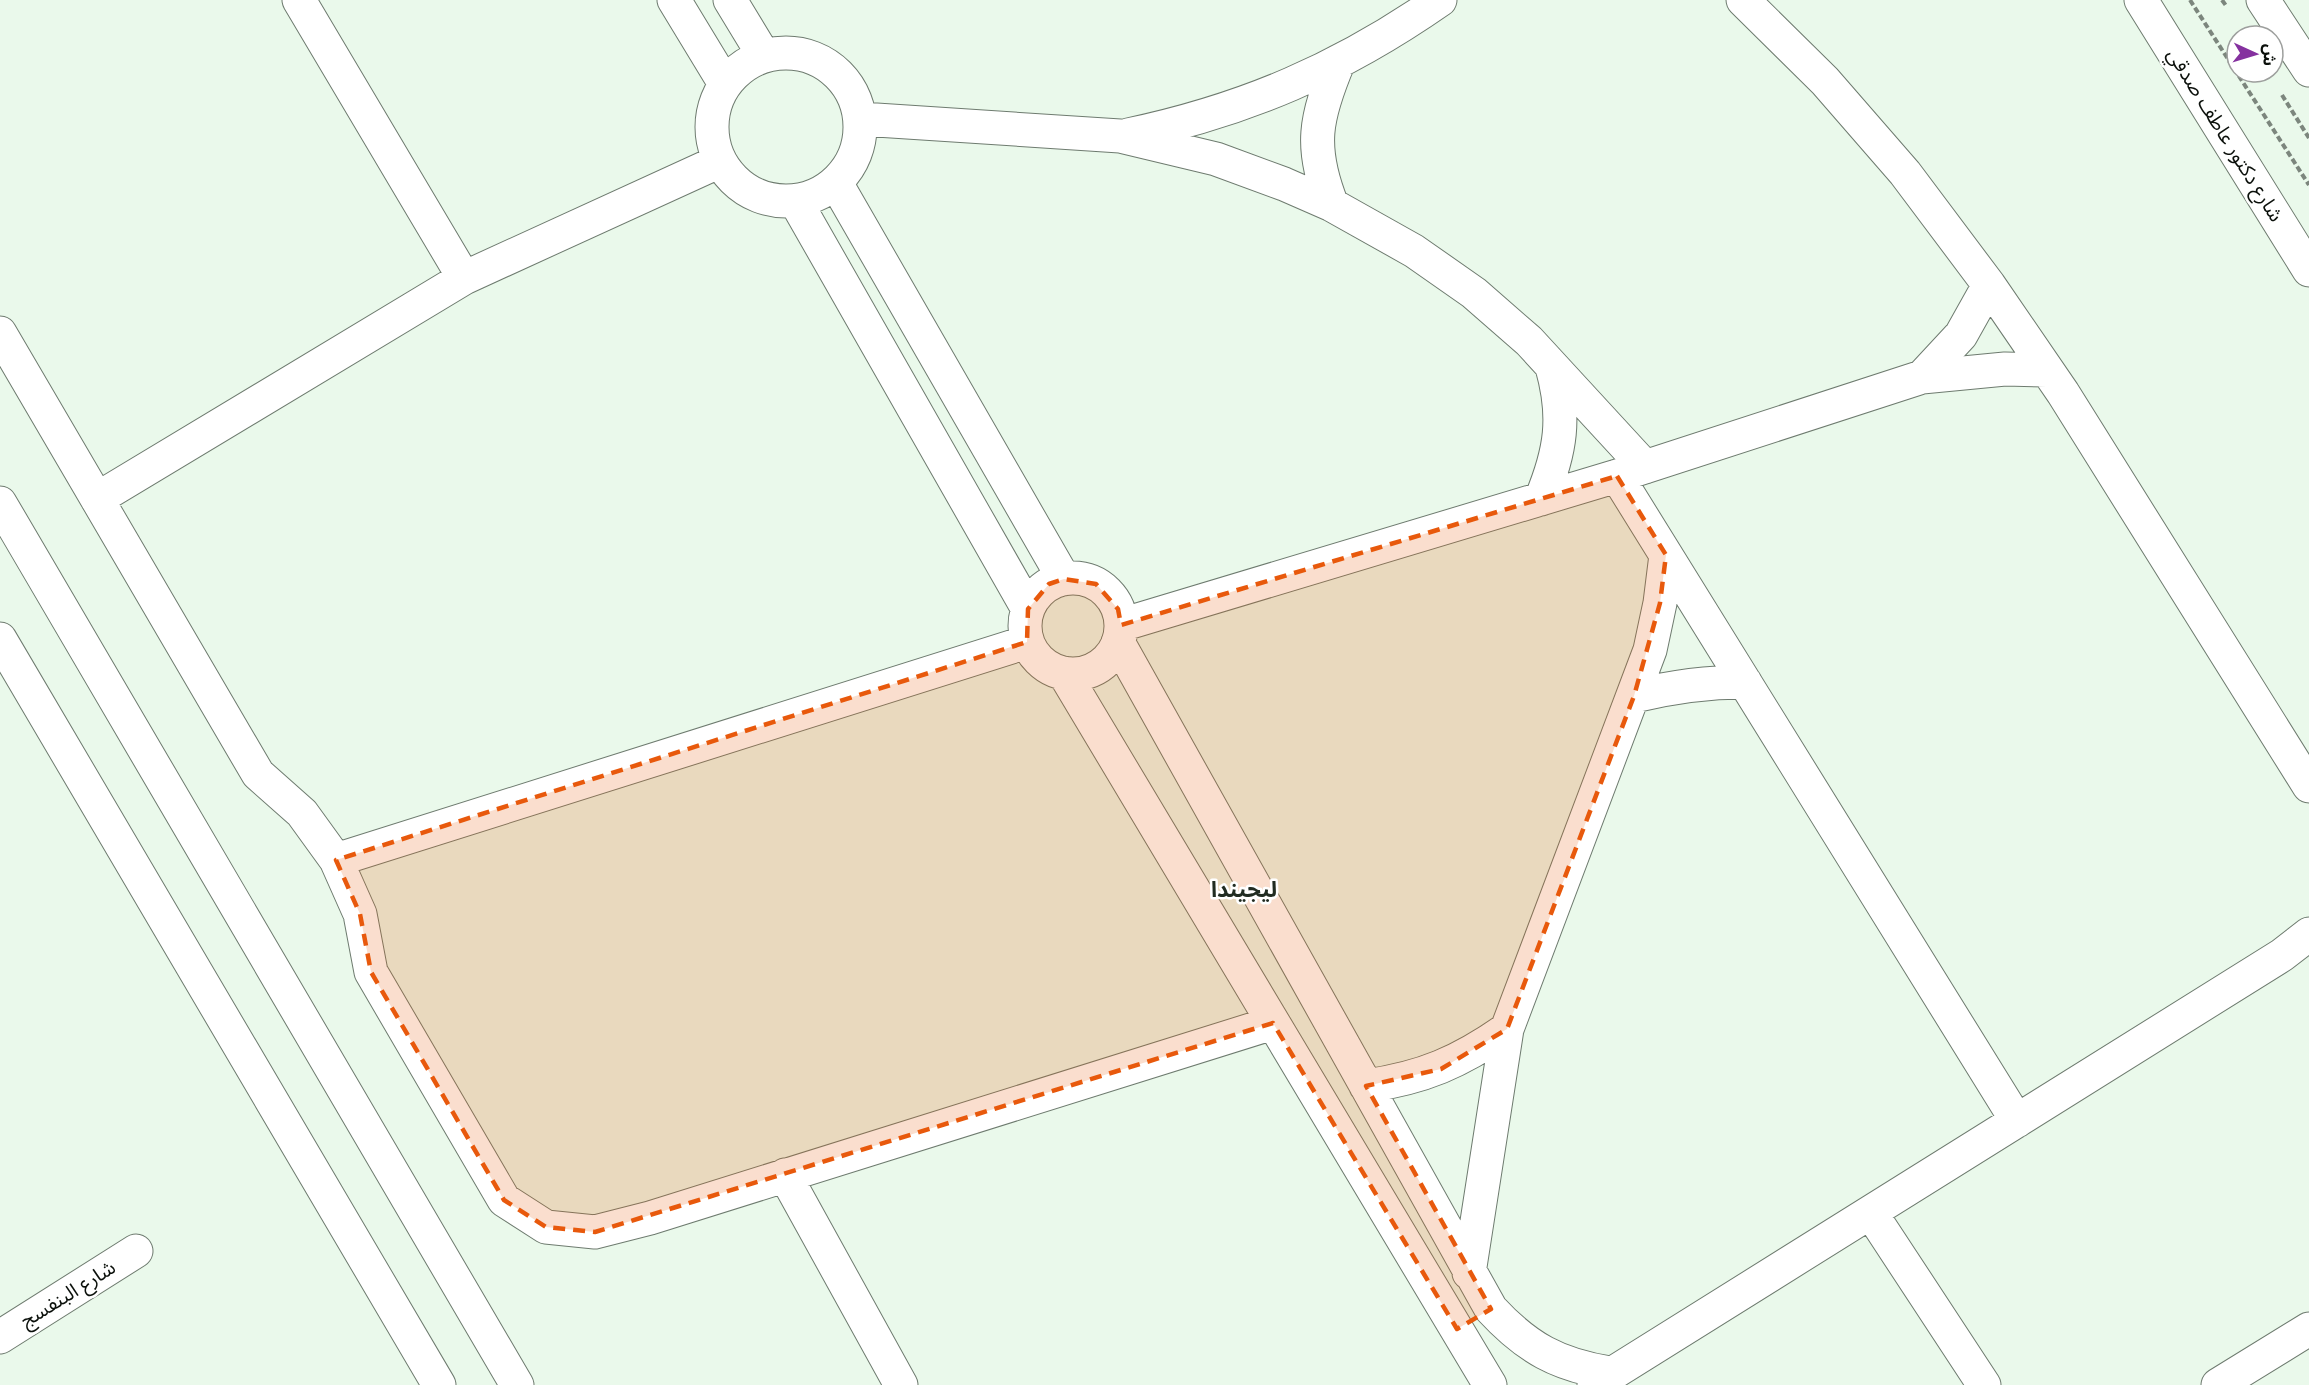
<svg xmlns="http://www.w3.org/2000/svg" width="2309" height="1385" viewBox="0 0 2309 1385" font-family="'Nunito Sans','Noto Sans Arabic',sans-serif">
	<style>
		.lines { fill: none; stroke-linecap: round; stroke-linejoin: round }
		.minor-casing { stroke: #6e7b6f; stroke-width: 35 }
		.tertiary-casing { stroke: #6e7b6f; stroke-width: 35 }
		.path { stroke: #7c867d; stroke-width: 4; stroke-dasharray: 6 3; stroke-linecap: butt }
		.minor { stroke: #fff; stroke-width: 33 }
		.tertiary { stroke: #fff; stroke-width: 33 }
		.marked { fill: #e8590c; fill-opacity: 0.2; stroke: #e8590c; stroke-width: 4.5; stroke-dasharray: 12 8; stroke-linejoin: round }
		.labels { text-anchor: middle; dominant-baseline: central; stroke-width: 5; stroke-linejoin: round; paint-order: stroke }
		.street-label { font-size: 20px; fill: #0b100b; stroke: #fff }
		.quarter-label { font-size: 22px; font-weight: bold; fill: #212c22; stroke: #fff }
	</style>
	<rect width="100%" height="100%" fill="#eaf9eb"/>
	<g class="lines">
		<!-- minor casing -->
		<g class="minor-casing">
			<path id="minor" d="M299,0l165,278
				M674,0l51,84
				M730,0l34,56
				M1743,0l82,81 80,92 84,112 74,108 246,393
				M712 127a74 74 0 1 1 148 0a74 74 0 1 1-148 0Z
				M861,119l259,17 96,23 68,25 48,21 82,46 60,42 55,48 116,126
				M1128,135c118,-25 213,-66 312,-135
				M836,183l228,396
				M796,202l232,407
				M1332,205c-23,-58 -17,-87 7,-144
				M0,333l258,441 44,39 34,47 24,54 11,58 133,228 42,27 49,5 55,-14 623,-195
				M1922,377l39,-42 28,-50
				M1617,476l400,645
				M97,499l367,-221 256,-117
				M1541,499c20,-48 25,-82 11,-132
				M0,503l517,882
				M1025 626a48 48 0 1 1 96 0a48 48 0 1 1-96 0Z
				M1121,625l496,-149 305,-99 83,-8 42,1
				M0,639l439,746
				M1118,642l373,667c36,39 67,56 119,64
				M1064,673l426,712
				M1634,696c37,-9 72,-14 111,-14
				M336,860l691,-218
				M1366,1086c57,-8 94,-24 141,-57
				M785,1175l116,210
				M1871,1213l113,172
				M1469,1273l38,-244 143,-379 10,-47 6,-48
				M0,1337l136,-86
				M1594,1385l688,-430 27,-21
				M2218,1385l91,-56"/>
		</g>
		<!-- tertiary casing -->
		<g class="tertiary-casing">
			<path id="tertiary" d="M2141,0l168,270
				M2263,0l46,70"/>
		</g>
		<!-- path -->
		<path class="path" d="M2190,0l119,185
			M2222,0l5,7
			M2282,95l27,43"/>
		<!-- minor -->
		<use href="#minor" class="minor"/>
		<!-- tertiary -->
		<use href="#tertiary" class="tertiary"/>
	</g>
	<!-- marked area -->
	<path class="marked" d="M1617,476l49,79 -6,48 -26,93 -127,333 -66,40 -75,17 125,223 -34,20 -184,-306 -678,209 -49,-5 -42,-27 -133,-228 -11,-58 -24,-54 691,-218 1,-33 21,-25 15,-5 32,5 22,25 3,16z"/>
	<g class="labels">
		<!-- street labels -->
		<g class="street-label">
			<text transform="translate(2225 135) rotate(58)">شارع دكتور عاطف صدقي</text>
			<text transform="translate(68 1294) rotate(-32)">شارع البنفسج</text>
		</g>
		<!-- quarter labels -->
		<g class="quarter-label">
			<text x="1244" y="890">ليجيندا</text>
		</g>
	</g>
	<!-- north arrow -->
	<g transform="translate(2255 54) rotate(94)"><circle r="28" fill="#ffffff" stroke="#9d9f9d" stroke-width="1.5"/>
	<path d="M0-4.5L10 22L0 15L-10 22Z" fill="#85319f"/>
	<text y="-9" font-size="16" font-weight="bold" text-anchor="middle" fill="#0b100b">ش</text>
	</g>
</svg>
